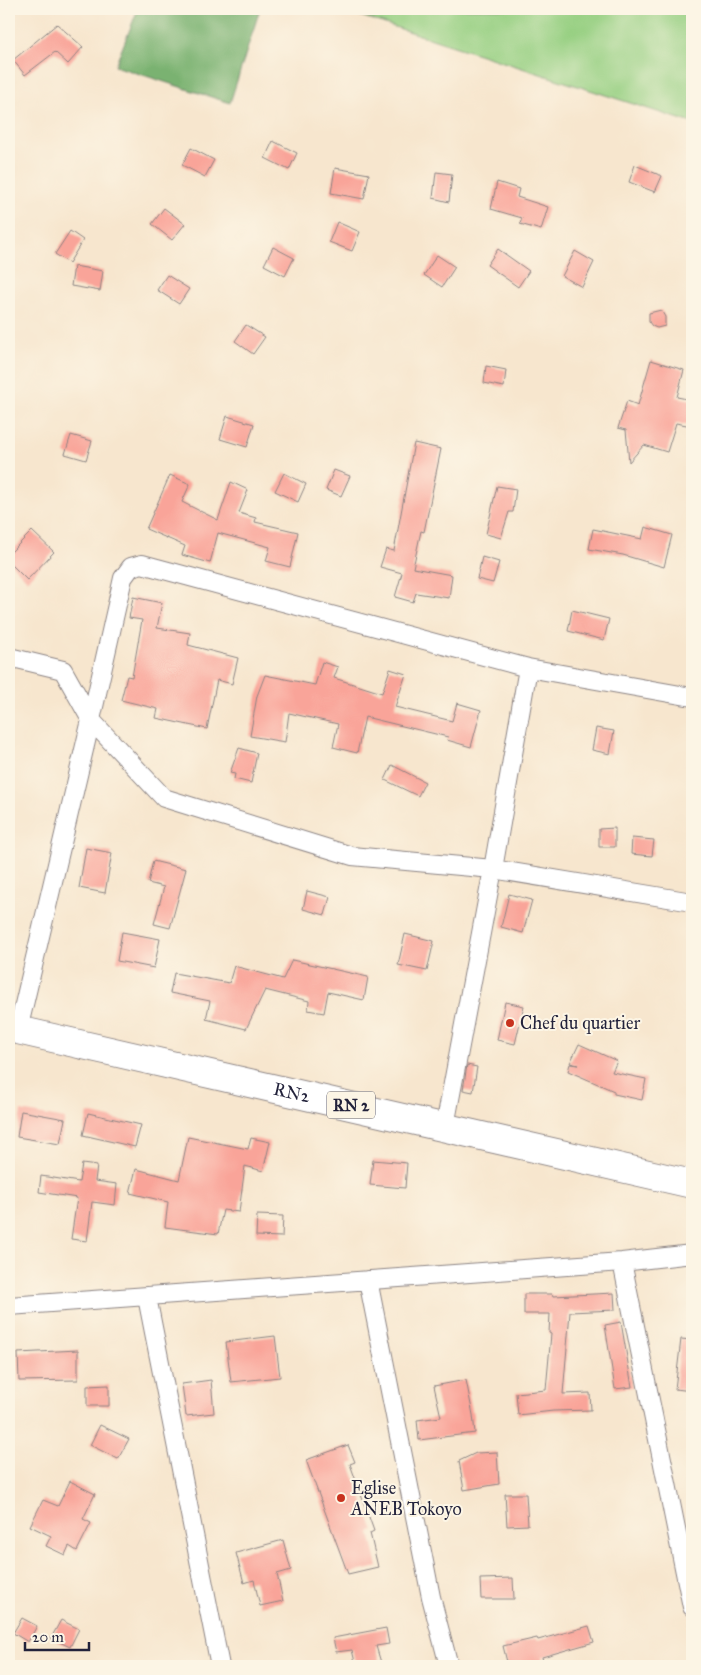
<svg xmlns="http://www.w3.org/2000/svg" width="701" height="1675" viewBox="0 0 701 1675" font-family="'IM FELL Great Primer',serif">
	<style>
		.green { fill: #98d083; stroke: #5d795f }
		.forest { fill: #7ab271; stroke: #4e6a56 }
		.building { fill: #f9a499 }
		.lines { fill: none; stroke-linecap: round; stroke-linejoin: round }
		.street-casing { stroke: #8c8484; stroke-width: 20 }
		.primary-casing { stroke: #8c8484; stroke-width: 30 }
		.street { stroke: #fff; stroke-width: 18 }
		.primary { stroke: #fff; stroke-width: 28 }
		.poi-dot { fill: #c8321e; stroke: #fcf5e5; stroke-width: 2 }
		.labels { text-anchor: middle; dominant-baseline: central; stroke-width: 4; stroke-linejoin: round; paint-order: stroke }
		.shield { fill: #fcf5e5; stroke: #63616e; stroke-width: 1 }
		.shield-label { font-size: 16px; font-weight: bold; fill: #22223b }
		.poi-label { font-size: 18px; fill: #22223b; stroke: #fcf5e5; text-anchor: start }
		.street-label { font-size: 18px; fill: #22223b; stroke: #fcf5e5 }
	</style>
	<rect width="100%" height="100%" fill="#fcf5e5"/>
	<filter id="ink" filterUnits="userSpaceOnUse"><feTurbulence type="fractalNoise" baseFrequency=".02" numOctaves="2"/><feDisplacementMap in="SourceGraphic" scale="10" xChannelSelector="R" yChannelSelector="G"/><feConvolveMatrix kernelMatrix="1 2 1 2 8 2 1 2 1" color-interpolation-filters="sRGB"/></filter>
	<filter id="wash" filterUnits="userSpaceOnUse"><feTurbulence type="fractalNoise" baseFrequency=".0096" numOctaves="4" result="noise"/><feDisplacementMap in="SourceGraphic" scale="20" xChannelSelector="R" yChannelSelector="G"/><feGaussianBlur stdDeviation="1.12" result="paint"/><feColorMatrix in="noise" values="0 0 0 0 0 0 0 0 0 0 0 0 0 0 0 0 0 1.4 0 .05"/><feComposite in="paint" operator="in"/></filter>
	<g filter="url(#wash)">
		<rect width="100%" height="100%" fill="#f7e6ce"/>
		<!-- green -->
		<path class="green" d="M339,9h353v114z"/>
		<!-- forest -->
		<path class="forest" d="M138,9h122l-30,94 -115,-37z"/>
		<g id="blocks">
			<!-- building -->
			<path class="building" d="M57,24l26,23 -15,17 -13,-12 -30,23 -12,-15z
				M273,141l24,12 -8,17 -24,-12z
				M191,148l23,12 -9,17 -23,-12z
				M635,165l27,11 -7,16 -26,-10z
				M335,168l34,6 -5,25 -33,-6z
				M436,172l16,2 -3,28 -16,-4z
				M497,182l22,7 -2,8 31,10 -7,23 -21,-6 2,-6 -31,-9z
				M164,208l21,16 -13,16 -20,-16z
				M337,222l23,10 -8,19 -23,-9z
				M70,231l13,9 -14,23 -14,-9z
				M273,247l21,11 -9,18 -21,-11z
				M498,249l31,22 -11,16 -31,-22z
				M575,251l19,11 -12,25 -20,-11z
				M437,255l18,12 -13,20 -18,-12z
				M74,266l29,5 -3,20 -29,-5z
				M167,275l22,14 -10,15 -22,-14z
				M661,310l4,7v9l-8,2 -5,-2 -3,-4v-9z
				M246,325l19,12 -12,17 -18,-13z
				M651,360l33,10 -7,27 15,3v26l-16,-3 -9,29 -23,-7 -15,17 -3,-32 -8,-2 9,-27 11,4z
				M486,366l20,4 -2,17 -20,-4z
				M227,416l27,8 -7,23 -27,-8z
				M71,435l21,6 -6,19 -21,-6z
				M414,443l27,6 -17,83 -3,-1 -8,37 39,7 -3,23 -33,-5 -3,9 -18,-5 7,-24 -22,-6 6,-18 8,2z
				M334,470l16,6 -9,20 -15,-6z
				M284,473l22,11 -8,18 -23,-11z
				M170,475l20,9 -8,18 36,18 13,-38 17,8 -9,23 17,5 -1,4 43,10 -8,35 -24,-6 4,-14 -52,-14 -8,30 -28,-8 3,-9 -39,-17z
				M497,486l19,3 -3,23h-4l-8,26 -15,-4z
				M645,527l27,8 -8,32 -41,-12 -34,-6 4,-20 49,10z
				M32,531l22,21 -27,28 -18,-18v-8z
				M482,557l17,5 -6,21 -16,-4z
				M133,597l29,6 -5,25 33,5 -2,12 50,13 -6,26 -15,-4 -10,49 -51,-11 2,-9 -37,-9 6,-24 5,1 10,-57 -13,-2z
				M572,610l37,9 -5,21 -36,-9z
				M322,662l16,5 -4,11 48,15 8,-24 16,5 -11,33 57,14 5,-18 24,7 -10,37 -24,-7 1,-3 -83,-20 -8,36 -24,-6 5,-23 -49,-11 -4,29 -35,-6 7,-40 8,-21 50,10z
				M596,728l18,3 -4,23 -18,-4z
				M239,748l18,5 -6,30 -17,-4 1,-5 -5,-1z
				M392,765l33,17 -7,14 -33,-16z
				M615,828v19h-16v-18z
				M632,838l22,2 -2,16 -21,-2z
				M86,848l26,5 -7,40 -26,-5z
				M153,861l33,8 -16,59 -16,-4 10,-37 -16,-4z
				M307,891l23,6 -5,18 -22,-6z
				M509,894l23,6 -9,33 -22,-6z
				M122,932l38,7 -6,29 -37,-7z
				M405,934l29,7 -7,30 -29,-6z
				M292,960l76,17 -4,23 -36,-8 -4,21 -16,-3 1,-9 -44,-11 -19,39 -40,-10 4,-18 -40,-8 4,-20 55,10 5,-17 49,13z
				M505,1002l19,4 -9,38 -18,-4z
				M579,1044l38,17 -5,11 34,7 -4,21 -28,-6v-3l-46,-20 2,-7 8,1 -8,-2z
				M467,1065l10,2 -4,25 -10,-2z
				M21,1111l44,8 -5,25 -43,-7z
				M88,1113l53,12 -6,22 -52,-12z
				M188,1137l60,12 3,-11 19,4 -7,29 -18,-5 -6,46 -16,-2 -5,24 -53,-7 3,-25 -38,-9 6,-24 43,11z
				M373,1160l34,3 -2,25 -35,-3z
				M82,1164l15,2 -2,15 22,3 -2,21 -23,-3 -5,39 -16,-2 6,-41 -38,-6 2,-16 38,6z
				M257,1215l26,1 -1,21 -26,-1z
				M614,1293l1,17 -45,2 -7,82 27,-1 1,17 -38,1 -35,4 -2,-22 30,-3 5,-56 -2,-1 1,-19h-26v-20h28l1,2z
				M621,1322l11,65 -17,2 -10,-64z
				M275,1336l5,41 -49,5 -5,-40z
				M681,1339l11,1v51l-17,-2z
				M78,1350v30l-59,1 -1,-28z
				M211,1380l3,33 -28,3 -4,-32z
				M466,1380l7,35 2,18 -56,7 -2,-20 24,-3 -7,-31z
				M109,1385v21h-22v-20z
				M100,1425l29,14 -11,20 -28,-14z
				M348,1445l7,17 -5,2 24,67 -4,2 8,34 -30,7 -42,-114z
				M497,1452l2,32 -35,6 -5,-29 17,-8z
				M70,1481l25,13 -12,25 8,4 -14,28 -8,-5 -4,9 -19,-9 5,-10 -21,-10 13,-26 15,6z
				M505,1494h21l2,31 -21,1z
				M283,1540l8,30 -14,4 6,27 -23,5 -6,-26 -10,3 -8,-30z
				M513,1578l1,21h-33l-1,-20z
				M22,1618l15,8 -9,16 -15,-9z
				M61,1620l18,9 -9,18 -19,-9z
				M589,1626l5,16 -52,15 1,4 -23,5h-12l-5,-20 34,-8 1,2z
				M386,1628l3,16 -13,2 6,20h-26l-4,-16 -16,2 -3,-14z"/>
		</g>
	</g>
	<g filter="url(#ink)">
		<use href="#blocks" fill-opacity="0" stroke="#8c8484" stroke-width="1"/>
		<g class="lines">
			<!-- street casing -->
			<g class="street-casing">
				<path id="street" d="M9,657l54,13 28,50 73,78 188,58 141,13 199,33
					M18,1030l73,-310 32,-142 8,-11 11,-3 386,104 164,29
					M445,1126l48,-257 35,-201
					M622,1262l70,345
					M368,1280l63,317 18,69
					M147,1297l73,369
					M9,1306l613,-44 70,-8"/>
			</g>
			<!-- primary casing -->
			<g class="primary-casing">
				<g id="primary">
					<path id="s1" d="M9,1028l683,156"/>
				</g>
			</g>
			<!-- street -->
			<use href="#street" class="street"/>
			<!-- primary -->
			<use href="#primary" class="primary"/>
		</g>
	</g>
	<!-- markers -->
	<g class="poi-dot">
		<circle cx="510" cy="1023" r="5"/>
		<circle cx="341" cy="1498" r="5"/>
	</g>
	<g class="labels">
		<!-- shield labels -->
		<rect class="shield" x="327" y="1091.5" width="48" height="27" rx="4"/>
		<g class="shield-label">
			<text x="351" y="1105">RN 2</text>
		</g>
		<!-- poi labels -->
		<g class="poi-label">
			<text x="520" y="1023">Chef du quartier</text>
			<text x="351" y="1488">Eglise<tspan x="351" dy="21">ANEB Tokoyo</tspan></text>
		</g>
		<!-- street labels -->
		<g class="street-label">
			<text stroke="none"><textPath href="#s1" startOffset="290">RN2</textPath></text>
		</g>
	</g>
	<!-- margin -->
	<rect width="701" height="1675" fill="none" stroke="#fcf5e5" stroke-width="30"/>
	<!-- scale -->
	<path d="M25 1642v8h64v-8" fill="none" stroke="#22223b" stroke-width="2.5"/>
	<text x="32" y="1642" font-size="15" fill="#22223b" stroke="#fcf5e5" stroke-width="4" paint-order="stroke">20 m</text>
</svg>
